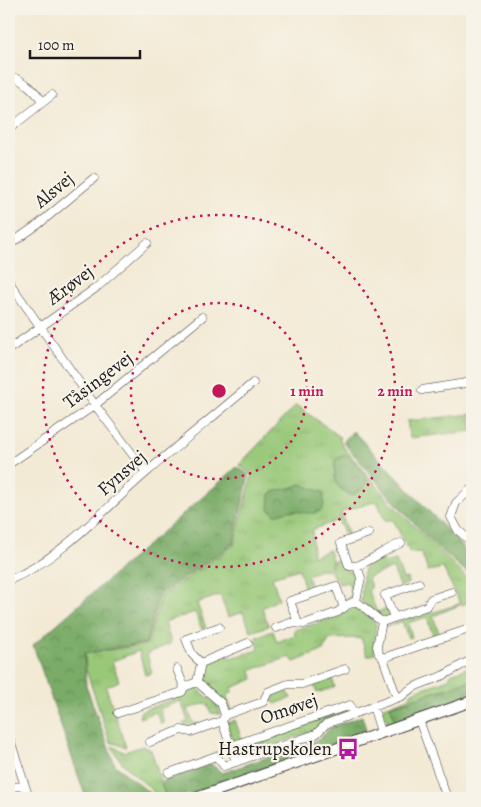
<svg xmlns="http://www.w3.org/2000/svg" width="481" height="807" viewBox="0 0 481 807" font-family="Alegreya,serif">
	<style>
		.grass { fill: url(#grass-tufts); stroke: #5a724a }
		.forest { fill: url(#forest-crowns); stroke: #4b6442 }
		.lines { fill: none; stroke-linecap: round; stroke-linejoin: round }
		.minor-casing { stroke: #3c3b38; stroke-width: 9 }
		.tertiary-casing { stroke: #3c3b38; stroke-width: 12 }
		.minor { stroke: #fff; stroke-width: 8 }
		.tertiary { stroke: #fff; stroke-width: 10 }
		.ring { fill: none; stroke: #c2185b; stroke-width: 2.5; stroke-dasharray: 2.5 5 }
		.labels { text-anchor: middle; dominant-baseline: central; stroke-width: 4.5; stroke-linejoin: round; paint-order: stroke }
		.street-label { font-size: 19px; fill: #1c1c1c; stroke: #f7f3e8 }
		.poi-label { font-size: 19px; fill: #1c1c1c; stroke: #f7f3e8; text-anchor: end }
		.centre { fill: #c2185b; stroke: #f7f3e8; stroke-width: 2.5 }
		.ring-label { font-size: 15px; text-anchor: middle; font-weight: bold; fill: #c2185b; stroke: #f7f3e8; stroke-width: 4.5; stroke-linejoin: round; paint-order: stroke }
	</style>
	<defs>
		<pattern id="grass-tufts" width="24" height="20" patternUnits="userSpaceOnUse" patternTransform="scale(1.25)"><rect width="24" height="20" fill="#98c878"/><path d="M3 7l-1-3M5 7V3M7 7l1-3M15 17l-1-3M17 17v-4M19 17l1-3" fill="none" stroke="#82ab67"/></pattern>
		<pattern id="forest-crowns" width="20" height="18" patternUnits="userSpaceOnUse" patternTransform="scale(1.25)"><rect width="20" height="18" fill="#7aac68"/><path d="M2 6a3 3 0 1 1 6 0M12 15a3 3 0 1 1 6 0" fill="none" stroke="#638b55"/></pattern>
	</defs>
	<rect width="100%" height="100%" fill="#f7f3e8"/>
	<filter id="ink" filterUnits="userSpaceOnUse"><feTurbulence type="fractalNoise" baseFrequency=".02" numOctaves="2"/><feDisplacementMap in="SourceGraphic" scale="10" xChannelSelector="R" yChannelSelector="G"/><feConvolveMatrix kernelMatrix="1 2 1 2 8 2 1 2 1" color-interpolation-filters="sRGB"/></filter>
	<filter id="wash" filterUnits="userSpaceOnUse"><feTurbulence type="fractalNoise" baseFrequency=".0096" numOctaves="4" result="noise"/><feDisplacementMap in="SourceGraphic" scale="20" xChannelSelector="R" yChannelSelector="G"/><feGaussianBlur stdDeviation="1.12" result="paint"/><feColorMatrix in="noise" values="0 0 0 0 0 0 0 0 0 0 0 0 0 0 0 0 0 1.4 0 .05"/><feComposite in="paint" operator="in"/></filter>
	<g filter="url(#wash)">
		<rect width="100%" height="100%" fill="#f3ead5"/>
		<!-- grass -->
		<path class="grass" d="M296,405l43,31 3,9 52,61 76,75 2,24 -1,-3 -10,3 -18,-37 -15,3 -7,-19 -11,1 -17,-33h-8l-8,-19 -36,11 8,24 -3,1 -8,-17 -26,10 1,26 16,-6 3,10 -3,11 -9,-1 -13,5 5,16 -6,2 -7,-24 -27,8 7,22 -17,9 7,18 -18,6 -8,-20 -15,5 -8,-22 -23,8 9,25 -4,2 -7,-18 -30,10 6,21 -24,11 5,19 -7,2 -6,-24 -27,10 7,20 -13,6 20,60 -16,-5 -24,-72 -1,-16 62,-10 14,-48 73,-51 18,-70 -13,-10z
			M472,414v17l-62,7 -3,-17z
			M342,559l5,12 8,2 3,8 -4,19 -9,2 -2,-2 9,-4 -4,-14 -9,2 -2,-7h-4l-2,-6 2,-10z
			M382,559l2,4 12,-3 7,19 4,-1 1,5 -8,4 -7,-19 -25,9 3,11 -3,3 9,21 12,-4 3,8 -10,3 -21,-18c2,-12 0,-25 4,-35z
			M459,604l1,1 -27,11 7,20 -6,3 -7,-22 -19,6 4,14 -4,1 -6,-17 -16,6 44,-20 1,6z
			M357,606l19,18 -3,21 2,9 -8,2 -6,-18 -31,1 -8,12 -28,11 -4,-5 -39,13 2,9 -21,9v4l-5,5 5,14 -7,3 -25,-33 4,-17 24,-9 2,3 29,-8 -3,-13 17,-6 4,11 18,-7 -1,-5 47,-14 7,-7z
			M472,666v14l-81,26 4,15 -7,2 -6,-15 27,-10 3,-6 37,-13 2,-5z
			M331,676l4,11 -18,6 -4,-10z
			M190,688h7l20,17 3,9 -9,-1 -4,-10 -20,6 7,15 4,-1 1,3 -8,3 -6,-2 -2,-4 5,-1 -7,-21 -21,8 4,14 -3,1 -5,-12 -17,6 2,-7 41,-15z
			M285,688l6,10 -16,6 -1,-3 -3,1 -2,-7z
			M347,709l1,3 -23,8 -10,10 -74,27 -4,-4 1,-4z
			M235,720l7,20 -9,1 -7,-17z
			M112,746l12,6 19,-6 8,4 15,48h-8c-13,-19 -38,-29 -46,-52z"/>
		<!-- forest -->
		<path class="forest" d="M353,431l109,115 10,14v16c-47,-35 -91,-90 -129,-134z
			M346,454c15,12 35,30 6,41 -19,-7 -18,-16 -17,-35z
			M237,467l12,8 -16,69 -74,51 -13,48 -62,10 2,33 29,79 41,33h-70l-53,-153z
			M300,484l23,8c7,33 -21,17 -36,19 -4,1 -7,3 -12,4l-6,-6 1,-15c6,-5 20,-4 30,-10z
			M472,680v13l-77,28 -5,-15z
			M362,716l4,14 -17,8 -171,60h-12l-5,-14 2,-3 48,-17 11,9 98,-34 10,-11z"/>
	</g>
	<g filter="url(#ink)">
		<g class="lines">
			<!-- minor casing -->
			<g class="minor-casing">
				<path id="minor" d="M9,76c16,4 25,14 34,26
					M9,129l43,-34
					M9,245l31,-22 54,-45
					M9,282l86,123 51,67
					M9,349l87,-61 51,-45
					M422,390l50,-8
					M9,464l86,-59 107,-88
					M472,488l-16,15 -5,14 7,13 14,13
					M369,533l-28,10 8,23h8l4,12 -5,23 26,21 -5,24 2,8 4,4 14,40
					M357,566c16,-7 28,-16 44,-23
					M9,580c51,-20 96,-72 138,-108 34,-30 71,-59 106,-89
					M394,617l-9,-22 34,-12
					M382,622l45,-16 4,-7 21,-7
					M298,623l-8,-22 46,-15 8,22
					M219,627l-33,12 6,15 9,9 -4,19 24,21 4,12 -3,6 14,41
					M276,628l14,-5 14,1 34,-12 7,-6 11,-5
					M383,658l89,-30
					M201,663l47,-20
					M177,669l7,18
					M373,706l8,26
					M118,713l64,-21 2,-5 13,-5
					M225,715l38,-13 5,-10 20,-8h14l43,-15
					M419,720l28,78
					M9,737l20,61
					M150,742l31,-12 10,2 31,-11
					M231,746l119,-41 3,8
					M169,773l47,-17 8,10 92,-32 10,-10 76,-28c12,-12 27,-14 42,-21 10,-5 18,-11 28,-15
					M9,787l16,-1"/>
			</g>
			<!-- tertiary casing -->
			<g class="tertiary-casing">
				<path id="tertiary" d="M196,798l276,-97"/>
			</g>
			<!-- minor -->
			<use href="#minor" class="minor"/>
			<!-- tertiary -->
			<use href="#tertiary" class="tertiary"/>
		</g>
	</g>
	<!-- distance rings -->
	<g class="ring">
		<circle cx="219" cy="391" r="88"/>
		<circle cx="219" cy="391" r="176"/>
	</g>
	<!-- icons -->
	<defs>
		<g id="bus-bare" transform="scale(1.725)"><path d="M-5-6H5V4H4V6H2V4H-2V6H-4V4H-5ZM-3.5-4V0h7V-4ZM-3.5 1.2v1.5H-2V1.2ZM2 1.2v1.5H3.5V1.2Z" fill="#b5179e" stroke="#f7f3e8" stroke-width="2.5" paint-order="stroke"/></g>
	</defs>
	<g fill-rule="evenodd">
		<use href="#bus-bare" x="348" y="749"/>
	</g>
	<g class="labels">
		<!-- street labels -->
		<g class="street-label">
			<text transform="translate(54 190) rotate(-40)">Alsvej</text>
			<text transform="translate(70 285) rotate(-37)">Ærøvej</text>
			<text transform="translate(98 380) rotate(-37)">Tåsingevej</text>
			<text transform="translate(122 473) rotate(-41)">Fynsvej</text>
			<text transform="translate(289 709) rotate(-19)">Omøvej</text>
		</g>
		<!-- poi labels -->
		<g class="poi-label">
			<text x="332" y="749">Hastrupskolen</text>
		</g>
	</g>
	<circle cx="219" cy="391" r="8" class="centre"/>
	<g class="ring-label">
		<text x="307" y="396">1 min</text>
		<text x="395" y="396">2 min</text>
	</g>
	<!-- margin -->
	<rect width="481" height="807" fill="none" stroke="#f7f3e8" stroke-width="30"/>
	<!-- scale -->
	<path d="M30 50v8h110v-8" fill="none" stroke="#1c1c1c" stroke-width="2.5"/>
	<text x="38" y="50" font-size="15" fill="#1c1c1c" stroke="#f7f3e8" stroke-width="4" paint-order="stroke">100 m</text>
</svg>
